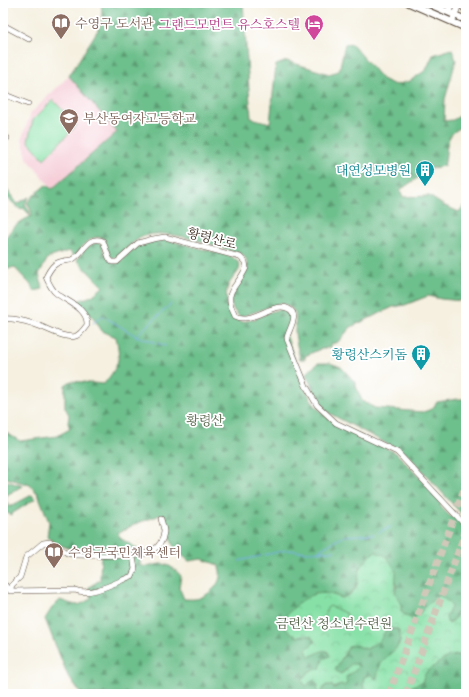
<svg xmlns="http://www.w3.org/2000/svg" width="469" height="697" viewBox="0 0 469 697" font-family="'Libre Caslon Text','Noto Serif KR',serif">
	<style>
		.built { fill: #f6cfd9 }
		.forest { fill: url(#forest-firs); stroke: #547455; fill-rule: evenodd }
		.park { fill: url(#park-crowns); stroke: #618662 }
		.pitch { fill: #87e1a7; stroke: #618662 }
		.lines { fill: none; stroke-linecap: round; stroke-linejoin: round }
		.stream { stroke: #78b0e8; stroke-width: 1 }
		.highway-tunnel { stroke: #d0c8b9; stroke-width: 7; stroke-dasharray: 7 3.5; stroke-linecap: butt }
		.minor-casing { stroke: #57483b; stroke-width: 6 }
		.major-casing { stroke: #57483b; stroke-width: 8 }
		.minor { stroke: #fff; stroke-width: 5 }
		.major { stroke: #fff; stroke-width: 6 }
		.labels { text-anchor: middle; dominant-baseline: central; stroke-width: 3.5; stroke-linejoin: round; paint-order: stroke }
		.education-label { font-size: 13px; fill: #785e54; stroke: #fff; text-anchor: start }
		.hotel-label { font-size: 13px; fill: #b23c85; stroke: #fff; text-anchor: end }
		.culture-label { font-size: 13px; fill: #0d838f; stroke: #fff; text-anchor: end }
		.street-label { font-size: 13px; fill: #3b2a1e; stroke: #fff }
		.park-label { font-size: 13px; fill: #526147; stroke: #fff }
	</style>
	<defs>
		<pattern id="forest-firs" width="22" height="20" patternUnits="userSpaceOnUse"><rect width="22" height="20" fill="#6dbf8c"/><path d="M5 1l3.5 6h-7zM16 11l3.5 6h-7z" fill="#5b9b72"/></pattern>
		<pattern id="park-crowns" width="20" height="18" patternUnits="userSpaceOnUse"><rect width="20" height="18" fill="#87e1a7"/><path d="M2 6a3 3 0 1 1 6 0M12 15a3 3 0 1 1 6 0" fill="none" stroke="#75c18f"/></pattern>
	</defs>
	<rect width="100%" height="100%" fill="#fff"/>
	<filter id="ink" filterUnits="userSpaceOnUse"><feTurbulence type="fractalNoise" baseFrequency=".025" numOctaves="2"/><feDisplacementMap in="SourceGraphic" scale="8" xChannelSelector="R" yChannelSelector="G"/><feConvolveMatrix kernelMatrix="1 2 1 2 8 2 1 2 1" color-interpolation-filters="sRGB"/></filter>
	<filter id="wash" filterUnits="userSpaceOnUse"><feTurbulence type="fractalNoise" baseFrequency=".012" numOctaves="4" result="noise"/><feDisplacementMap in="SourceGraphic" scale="16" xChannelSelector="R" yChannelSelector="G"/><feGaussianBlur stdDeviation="0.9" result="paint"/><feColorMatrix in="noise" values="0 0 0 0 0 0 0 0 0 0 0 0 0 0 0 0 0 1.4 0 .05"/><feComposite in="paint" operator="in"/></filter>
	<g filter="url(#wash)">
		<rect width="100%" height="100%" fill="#f5f0e0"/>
		<!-- built -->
		<path class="built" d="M69,76l49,56 -66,57 -25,-31 -5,-20 9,-25z"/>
		<!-- forest -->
		<path class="forest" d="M101,3h142l8,115 19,5 6,-58 11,-4 42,13 10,-3 6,-27 8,1 29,34 13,6 15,-4 16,-11 7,-15 19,-6 4,11 -11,39 -1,22 9,-1 13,-8v13c-4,2 -11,5 -14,9 -7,7 -5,22 -8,32l-12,2 -32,22 3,7 26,-1 14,9 16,7 5,-7h2v91l-4,5 -21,-2 -13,-3 -23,9 -12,2 -42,20 -13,15 -7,2v3l-13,3 -13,6v3h-5c-2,-9 -4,-17 -5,-26 0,-17 6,-22 -14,-30l-41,14c-29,-24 23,-42 2,-63 -25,-7 -76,-28 -100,-17 -10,5 -18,14 -27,22l-4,-1 -8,-20c-14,-4 -20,10 -29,18l-5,-5 -21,7 -9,16 4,15 -9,2 -4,-7 -16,-17 -11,4c0,-8 -2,-23 1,-29 5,-13 16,-21 28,-26l-2,-9 -3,-4 9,-10 10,-8 6,4 65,-57 -48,-56 32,-51 1,-14z
			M3,184l14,20 12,-7 -4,7 3,4 2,7 -7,-7 -2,2 -18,-16z
			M161,240h6l63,16c20,11 4,17 -2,30 -4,10 0,22 4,31l10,5 13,-3 15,-7 11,-3 3,1 6,7v5l-4,12 17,52 13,21 18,16 62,30 43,45 2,9 9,9 6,1 10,11v88l-7,-3 -8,10 -4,-1 -1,-5 5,-10 -1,-4 -11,-8 -12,10 -14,15 -12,-8v-7l-6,-13 2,-7 -36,-19c-3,15 -3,27 -20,32l-9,-4 -17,-1 -31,24 -1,9 14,11 6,-2 8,1 4,6 -3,14c6,-4 15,-10 18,0 -10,3 -6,6 -10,13l-10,2 -8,9 3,5 4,-1 2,-3 3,-1 7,13 5,-8h6l1,3 3,-1 5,-3 2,1 3,-8 8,-6 -7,-3 -3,4 -5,2 -4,-4 14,-24 6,-1 12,4 12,-8 8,-12h11l3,8 -4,10 -14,15 -6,16 -3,2 -10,-3 -1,8 1,4 13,5h-296l-13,-18 -23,-57 7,-11 8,-8c15,5 18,8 31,-2l-2,-11 11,-7 1,-27c-19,0 -38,-4 -54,-16l2,-15 -11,-28 -8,-9 -27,-8v-46l17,10 37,-5 13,-7 -2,-6 1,-8 -4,-8v-22l6,-4 33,3c15,-19 17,-24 12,-47l-14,-6 -9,-14 -19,-15 18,-6 11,-9 -26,-27c5,-8 12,-17 22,-18l3,3c1,9 8,13 16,18 7,-4 10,-11 17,-15 8,-5 17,-6 26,-8zM163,514l10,31 5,7 11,9 13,-2 16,6c7,13 -3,26 -16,32 -5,3 -13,2 -18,2l-5,-12 2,-11c-4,-5 -12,-12 -19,-12 -9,0 -13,5 -22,1l1,-14 -21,-13 -2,-5 17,-9z
			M318,363h12l11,4 13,14 8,20 13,7 48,4 9,-3 5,-7 21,-3h8v120l-58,-64 -81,-43 -10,-13 -11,-25z
			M7,481l15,5 -15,9 -1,6 3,6 23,-12 3,4 -25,16 -2,-2 -5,1v-29z
			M466,653v41h-82l10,-2 28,-10 3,-9 22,-17z"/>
		<!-- park -->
		<path class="park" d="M375,551l12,6 9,14 -1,21 6,13v7l12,8 14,-15 12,-10 11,8 1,4 -5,10 1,5 2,2 2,-1 8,-10 7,3v37l-19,4 -22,16 -3,9c-11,5 -34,15 -46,12 -4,-1 -8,-4 -12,-5l-1,-4 1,-8 6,-2h4l1,4 2,-1c1,-3 1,-9 3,-12 5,-14 28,-17 18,-37 -18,-2 -10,4 -20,13 -4,3 -8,4 -11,7l-12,-4 -6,1 -14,24 5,4 4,-2 7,-8h4l3,2 -1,3 -11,8 1,5 -2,4 -4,-2 -5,3 -3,1 -1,-3h-6l-5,8h-3l-1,-1 1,-7 -4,-5 -3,1 -4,5 -2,-1 -3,-5 8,-9 10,-2 3,-10 7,-3c-4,-13 -14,1 -22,0l-2,-7 9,-7 -4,-6 -8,-1 -6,2 -14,-11 1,-9c19,-18 30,-31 57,-19 23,-7 13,-19 21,-32 3,-6 9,-10 13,-15z"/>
		<!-- pitch -->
		<path class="pitch" d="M53,100l24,25 -33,34 -16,-18 5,-21z
			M330,606l17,8 -3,8 -4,4 -16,-6 3,-12z"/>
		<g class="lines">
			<!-- stream -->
			<path class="stream" d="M93,323l10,-7 33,20 30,10
				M136,336l35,-32
				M379,532l12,-5
				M318,551l15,-9 12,-6 29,-2
				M239,561l47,-11 21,2 28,-1"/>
		</g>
	</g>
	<g filter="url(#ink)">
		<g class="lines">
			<!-- highway-tunnel -->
			<path class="highway-tunnel" d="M389,694l77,-210
				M406,694l60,-164"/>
			<!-- minor casing -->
			<g class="minor-casing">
				<path id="minor" d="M452,21l5,-11 2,-7
					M3,25l26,14
					M3,94l25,10
					M3,138h4
					M3,319c11,-1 21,2 31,5 11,3 31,16 42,12 5,-2 8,-7 11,-11 1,-17 -20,-23 -31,-32 -5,-4 -7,-10 -10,-16 4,-8 8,-15 18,-16 2,-1 7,0 9,-2 11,-6 14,-24 30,-18l6,17 3,4h5l21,-19 15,-4 12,-2 75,20 5,5 1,6c-10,22 -24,22 -11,48 18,9 39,-16 54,-7 11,6 -1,21 -2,29 0,2 1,4 2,6l17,42 11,19 19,18 61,29 69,74
					M3,585h2l5,6 65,-1c16,7 41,-8 57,-14l3,-7 -2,-13c15,-2 29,-6 31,-24 0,-4 -2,-9 -3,-13
					M10,591l2,-6 8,-8 6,-20 17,-14 7,-1 17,11 8,2 58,1"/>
			</g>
			<!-- major casing -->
			<g class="major-casing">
				<path id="major" d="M409,3l57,25
					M427,3l39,17
					M460,3l6,7
					M447,11l10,-8"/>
			</g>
			<!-- minor -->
			<use href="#minor" class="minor"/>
			<!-- major -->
			<use href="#major" class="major"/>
		</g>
	</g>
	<!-- icons -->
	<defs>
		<g id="library-pin" transform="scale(1)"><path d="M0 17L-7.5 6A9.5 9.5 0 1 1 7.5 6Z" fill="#8d6e63" stroke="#fff"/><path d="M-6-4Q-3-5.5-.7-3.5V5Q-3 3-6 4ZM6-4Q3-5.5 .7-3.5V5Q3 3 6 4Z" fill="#fff"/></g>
		<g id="hotel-pin" transform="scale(1)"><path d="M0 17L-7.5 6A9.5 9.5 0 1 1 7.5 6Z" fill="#d1479c" stroke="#fff"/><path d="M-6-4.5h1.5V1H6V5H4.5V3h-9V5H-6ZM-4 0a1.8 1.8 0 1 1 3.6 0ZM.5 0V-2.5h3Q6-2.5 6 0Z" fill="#fff"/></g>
		<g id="school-pin" transform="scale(1)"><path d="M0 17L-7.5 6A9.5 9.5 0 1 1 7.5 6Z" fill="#8d6e63" stroke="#fff"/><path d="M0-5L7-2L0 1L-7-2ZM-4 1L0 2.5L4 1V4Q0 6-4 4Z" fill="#fff"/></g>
		<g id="building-pin" transform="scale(1)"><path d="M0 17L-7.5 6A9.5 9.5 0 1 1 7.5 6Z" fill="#0f9aa8" stroke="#fff"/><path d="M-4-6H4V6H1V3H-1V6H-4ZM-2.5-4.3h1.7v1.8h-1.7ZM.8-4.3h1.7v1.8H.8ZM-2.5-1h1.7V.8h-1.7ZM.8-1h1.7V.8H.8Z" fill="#fff"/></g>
	</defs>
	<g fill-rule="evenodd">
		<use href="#library-pin" x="61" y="23"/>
		<use href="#hotel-pin" x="314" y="24"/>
		<use href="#school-pin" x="69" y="118"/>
		<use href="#building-pin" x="425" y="170"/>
		<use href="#building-pin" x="421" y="354"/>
		<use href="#library-pin" x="54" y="552"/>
	</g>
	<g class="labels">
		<!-- education labels -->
		<g class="education-label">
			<text x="75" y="23">수영구 도서관</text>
			<text x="83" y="118">부산동여자고등학교</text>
			<text x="68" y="552">수영구국민체육센터</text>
		</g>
		<!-- hotel labels -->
		<g class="hotel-label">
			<text x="300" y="24">그랜드모먼트 유스호스텔</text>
		</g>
		<!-- culture labels -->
		<g class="culture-label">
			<text x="411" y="170">대연성모병원</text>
			<text x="407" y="354">황령산스키돔</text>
		</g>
		<!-- street labels -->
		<g class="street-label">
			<text transform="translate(212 238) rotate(14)">황령산로</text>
		</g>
		<!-- park labels -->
		<g class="park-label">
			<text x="205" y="420">황령산</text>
			<text x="334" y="623">금련산 청소년수련원</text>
		</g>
	</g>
	<!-- margin -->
	<rect width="469" height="697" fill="none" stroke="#fff" stroke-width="16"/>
</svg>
